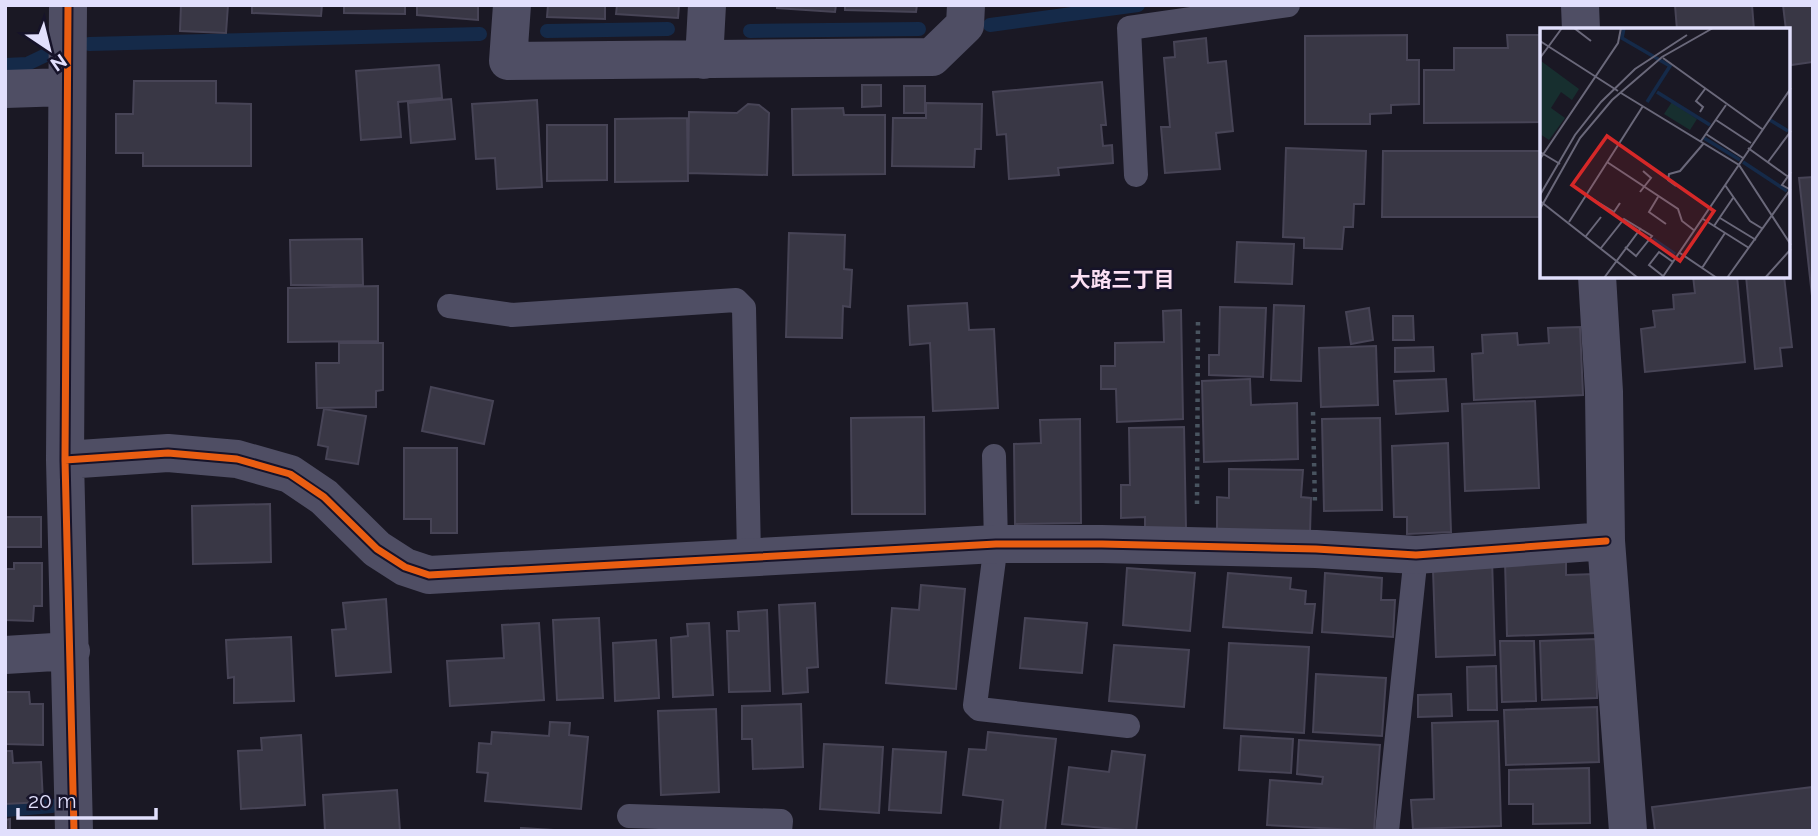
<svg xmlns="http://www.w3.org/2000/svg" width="1818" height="836" viewBox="0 0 1818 836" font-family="Raleway,'Noto Sans JP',sans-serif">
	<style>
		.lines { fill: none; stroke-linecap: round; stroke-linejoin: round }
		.stream { stroke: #152a49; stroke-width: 14 }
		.building { fill: #393745; stroke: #474456; stroke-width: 2 }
		.path { stroke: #495460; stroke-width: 4.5; stroke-dasharray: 3.5 5; stroke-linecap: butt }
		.lane { stroke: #4f4e64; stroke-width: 24 }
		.street { stroke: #4f4e64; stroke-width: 38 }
		.cycleway-casing { stroke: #161329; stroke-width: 11 }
		.cycleway { stroke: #e95d12; stroke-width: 7 }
		.labels { text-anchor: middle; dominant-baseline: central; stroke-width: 5; stroke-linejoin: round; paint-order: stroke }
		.neighbourhood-label { font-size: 21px; font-weight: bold; fill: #fce0f3; stroke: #161329 }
		.inset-river { fill: none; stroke: #152a49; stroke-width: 3.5 }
		.inset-road { fill: none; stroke: #6a687a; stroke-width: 2 }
		.view { fill: #d62828; fill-opacity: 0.15; stroke: #d62828; stroke-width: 3.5 }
		.inset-edge { fill: none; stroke: #e1dffc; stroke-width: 3.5 }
	</style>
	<rect width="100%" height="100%" fill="#1a1824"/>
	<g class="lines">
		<!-- stream -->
		<path class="stream" d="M990,25l148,-20
			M547,31l121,-2
			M750,31l169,-2
			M89,44l391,-10
			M5,65l22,-1 23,-11
			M5,810l47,-4"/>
	</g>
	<!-- building -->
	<path class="building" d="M181,5h47l-2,28 -46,-2z
		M252,5h70l-1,11 -69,-3z
		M344,5h61v9l-61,-1z
		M417,5h61v15l-61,-5z
		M548,5h57v14l-58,-2z
		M617,5h62l-1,13 -62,-4z
		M777,5h59l-1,7 -58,-4z
		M845,5h72l-1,7 -71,-2z
		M1675,5h77l2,25h-77z
		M1783,5h30v57l-22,3 -3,-35h-2z
		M1407,35v25h12v44l-28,1v8l-21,1v10h-65v-88z
		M1507,35h35v87l-118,1v-53h30v-22h54z
		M1206,38l2,25 18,-2 7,70 -17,2 4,36 -55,4 -4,-46h9l-6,-69 11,-1 -1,-15z
		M439,65l3,33 -44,4 3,35 -40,3 -5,-69z
		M134,81h82v22l35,1v62h-108v-13h-27v-39h17z
		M1102,82l4,43h-5l2,21 9,-1 1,18 -55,5 1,7 -50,4 -3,-45 -9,1 -4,-43z
		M862,85h19v21l-19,1z
		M904,86h21v27h-21z
		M451,99l4,40 -44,4 -3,-40z
		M537,100l5,87 -45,2 -2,-31 -19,1 -4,-55z
		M926,103l56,1 -1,45h-6l-1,18 -82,-1 1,-48h33z
		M748,104l11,1 10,8 -2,62 -79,-2 1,-61 48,1z
		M843,108l1,7h41v59l-92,1 -1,-66z
		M687,118l1,63 -73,1v-63z
		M547,125h60v55l-60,1z
		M1286,148l80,3 -2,53h-10l-1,23h-9l-2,22 -38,-1v-10l-21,-1z
		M1383,151h159v66h-160z
		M1813,177v128l-14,-127z
		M789,233l56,2 -1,34 8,1 -2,37 -7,-1 -1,32 -56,-1z
		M362,239l1,46h-72l-1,-45z
		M1237,242l57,2 -2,40 -57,-2z
		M1693,276h44l8,86 -100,10 -4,-43 14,-2 -2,-16 21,-2 -1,-14 22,-2z
		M1746,276h38l8,71 -12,1 2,18 -27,3z
		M378,286v55l-90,1v-54z
		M967,303l2,27 25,-1 4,79 -65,3 -3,-68 -20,2 -2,-39z
		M1274,305l30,1 -3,75 -30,-1z
		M1220,307l46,1 -3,69 -54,-2v-20h10z
		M1369,308l4,32 -22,4 -5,-32z
		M1181,310l2,109 -66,3 -1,-33h-15v-23h14v-23l49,-1 -1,-31z
		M1393,316h20l1,24h-21z
		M1580,327l3,68 -109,5 -2,-46 11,-1 -1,-18 35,-2 1,12 31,-2 -1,-15z
		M339,343h44v47l-7,1v16l-59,1 -1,-45h23z
		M1376,346l2,59 -57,2 -2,-59z
		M1433,347l1,24 -39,1v-24z
		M1250,379l1,26 46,-2 1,56 -94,3 -2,-81z
		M1446,379l2,32 -52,3 -2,-33z
		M431,387l62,14 -9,43 -62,-13z
		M1535,401l4,87 -74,3 -3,-87z
		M324,409l42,7 -8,48 -32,-5 2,-12 -10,-2z
		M924,417l1,97h-73l-1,-96z
		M1380,418l2,92 -58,1 -2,-92z
		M1080,419l1,104 -66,1 -1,-80 27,-1 -1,-23z
		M1184,427l2,102h-41v-12l-24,1v-33h9l-1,-57z
		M1448,443l3,89 -44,2v-17h-13l-2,-71z
		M404,448h53v85h-26v-14h-27z
		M1229,469l74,1 -2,27 10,1 -1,35 -93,-3v-33l12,1z
		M270,504l1,58 -78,2 -1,-58z
		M5,517h36v30h-36z
		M1492,559l3,96 -59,2 -3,-87z
		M1566,559v16l29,-1 2,59 -90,3 -2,-75z
		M14,563h28v43h-8l-1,15 -28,-1v-51h9z
		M1127,568l68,5 -5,58 -67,-6z
		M1228,573l63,5 -1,11 16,2 -1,13h10l-3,29 -89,-6z
		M1325,573l57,5 -1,22h14l-2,37 -71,-5z
		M921,585l44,4 -9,100 -70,-6 6,-75 27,2z
		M386,599l5,73 -55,4 -4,-46 14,-1 -3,-26z
		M815,603l3,64 -11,1 1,24 -25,2 -4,-89z
		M767,610l3,81 -41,1 -2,-61h12l-1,-19z
		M599,618l4,80 -46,2 -4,-80z
		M1025,618l62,5 -5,50 -62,-5z
		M539,623l5,77 -94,6 -3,-45 57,-3 -2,-33z
		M709,623l4,72 -40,2 -2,-59 17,-2 -1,-12z
		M291,637l3,64 -60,2v-26l-6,1 -2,-38z
		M1596,639l1,59 -55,2 -2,-59z
		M656,640l3,58 -44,3 -2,-58z
		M1500,641h34l2,60 -34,1z
		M1229,643l80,4 -5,86 -80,-5z
		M1114,645l75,5 -5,57 -75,-6z
		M1496,666l1,44h-29l-1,-43z
		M1316,674l70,4 -4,58 -69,-4z
		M5,692h24l1,12h13v41l-38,-1z
		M1451,694l1,22 -34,1v-22z
		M801,704l2,63 -50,2 -1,-30h-10v-33z
		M1597,707l2,55 -93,3 -2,-55z
		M716,709l3,83 -58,3 -3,-84z
		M1498,721l3,105 -88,3 -2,-29 23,-1 -2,-76z
		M550,722l20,1 -1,12 19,2 -7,72 -96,-8 3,-28 -11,-1 2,-29 12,1 1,-12 57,4z
		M988,732l68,7 -11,92 -45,-1 3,-30 -40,-5 6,-46 17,1z
		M301,735l4,70 -64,4 -3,-58 24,-1 -1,-12z
		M1241,736l52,3 -2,34 -52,-3z
		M1299,740l81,5 -6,86 -107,-6 3,-45 52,4 1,-7 -26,-3z
		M824,744l59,3 -4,66 -59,-4z
		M893,749l53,3 -5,61 -52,-3z
		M5,751h7l1,12 28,-1 2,40 -38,2z
		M1112,751l33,4 -9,76 -74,-7 7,-57 40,5z
		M1589,768l1,55 -57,1v-20h-24v-34z
		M1813,787v44h-158l-3,-24z
		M397,790l3,41h-75l-2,-36z
		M10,819v12h-5v-11z
		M521,828l33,2 -33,1z"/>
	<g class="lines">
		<!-- path -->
		<path class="path" d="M1313,412l2,93
			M1197,504l1,-185"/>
		<!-- lane -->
		<path class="lane" d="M1136,175l-7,-147 159,-23
			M449,306l63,9 224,-15 8,8 5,248
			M994,456l2,88 -21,161 4,4 149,17
			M629,816l152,5 -1,10
			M1387,831l29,-276"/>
		<!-- street -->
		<path class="street" d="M68,5l-3,455 9,371
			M512,5l-4,56 424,-4 33,-32 1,-20
			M1580,5l1,25
			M704,60l3,-55
			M5,89l61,-2
			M1597,276l7,116 2,149 22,290
			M65,460l103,-7 69,6 53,15 34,23 53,52 28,18 24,8 567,-31h106l214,5 100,6 190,-14
			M5,655l66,-4"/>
		<!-- cycleway casing -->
		<g class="cycleway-casing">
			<path id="cycleway" d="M68,5l-3,455 9,371
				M65,460l103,-7 69,6 53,15 34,23 53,52 28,18 24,8 567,-31h106l214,5 100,6 190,-14"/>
		</g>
		<!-- cycleway -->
		<use href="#cycleway" class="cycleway"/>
	</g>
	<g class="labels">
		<!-- neighbourhood labels -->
		<g class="neighbourhood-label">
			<text x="1122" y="279">大路三丁目</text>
		</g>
	</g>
	<!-- overview -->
	<g transform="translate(1540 28)">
		<rect width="250" height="250" fill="#1a1824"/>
		<path d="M1,33l38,28 -7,11 -11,-8 -10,16 14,10 -16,22 -9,-6zM132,74l25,17 -7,11 -26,-16z" fill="#172f2f"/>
		<path class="inset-river" d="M84,0l-2,10 48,28 -23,36M117,64l53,33M230,92l18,11M164,110l36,22M203,134l44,29M113,211l22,15"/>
		<path class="inset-road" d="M34,0l17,13M0,13l78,50M0,30l22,-30M123,30l99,71M81,65l118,72 52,80M160,84l3,-5 -7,-6 9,-12M176,92l35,23M166,106l37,24M161,113l25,-36M208,120l39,28M0,124l20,12M0,131l78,-116 3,-15M67,134l71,47 4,12 13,10M228,134l23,-31M251,144l-9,13 9,5M185,157l25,36 13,8M136,158l-8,-6 1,-6 11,-3 24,-28M100,164l11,-14 -8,-7M0,167l35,-60 26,-33 34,-33 52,-34M46,167l28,17 6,-9M118,169l-9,15 17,12M0,173l98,77M0,181l40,-71 32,-38 50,-43 51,-29M180,190l36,22M163,191l46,29M29,194l74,-116M174,198l19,-28M46,208l15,-19M61,220l23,-29 28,17 -16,20 -11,-9M140,225l37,25M162,240l23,-35M123,248l-14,-11 10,-13 14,10M64,250l37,-50M122,250l129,-190M187,250l63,-88M225,250l26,-29"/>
		<path class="view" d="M67,108l107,75 -34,50 -108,-76z"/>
		<rect width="250" height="250" class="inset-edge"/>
	</g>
	<!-- border -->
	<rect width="1818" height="836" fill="none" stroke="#e1dffc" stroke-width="14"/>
	<!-- north arrow -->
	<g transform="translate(49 49) rotate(145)" stroke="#161329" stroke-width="5" paint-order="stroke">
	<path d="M0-5L12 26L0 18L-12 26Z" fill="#e1dffc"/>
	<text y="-10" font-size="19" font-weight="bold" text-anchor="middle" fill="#e1dffc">N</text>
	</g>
	<!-- scale -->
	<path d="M18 808v10h138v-10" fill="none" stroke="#e1dffc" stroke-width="3.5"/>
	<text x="28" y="808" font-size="21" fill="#e1dffc" stroke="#161329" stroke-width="5" paint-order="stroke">20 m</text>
</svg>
